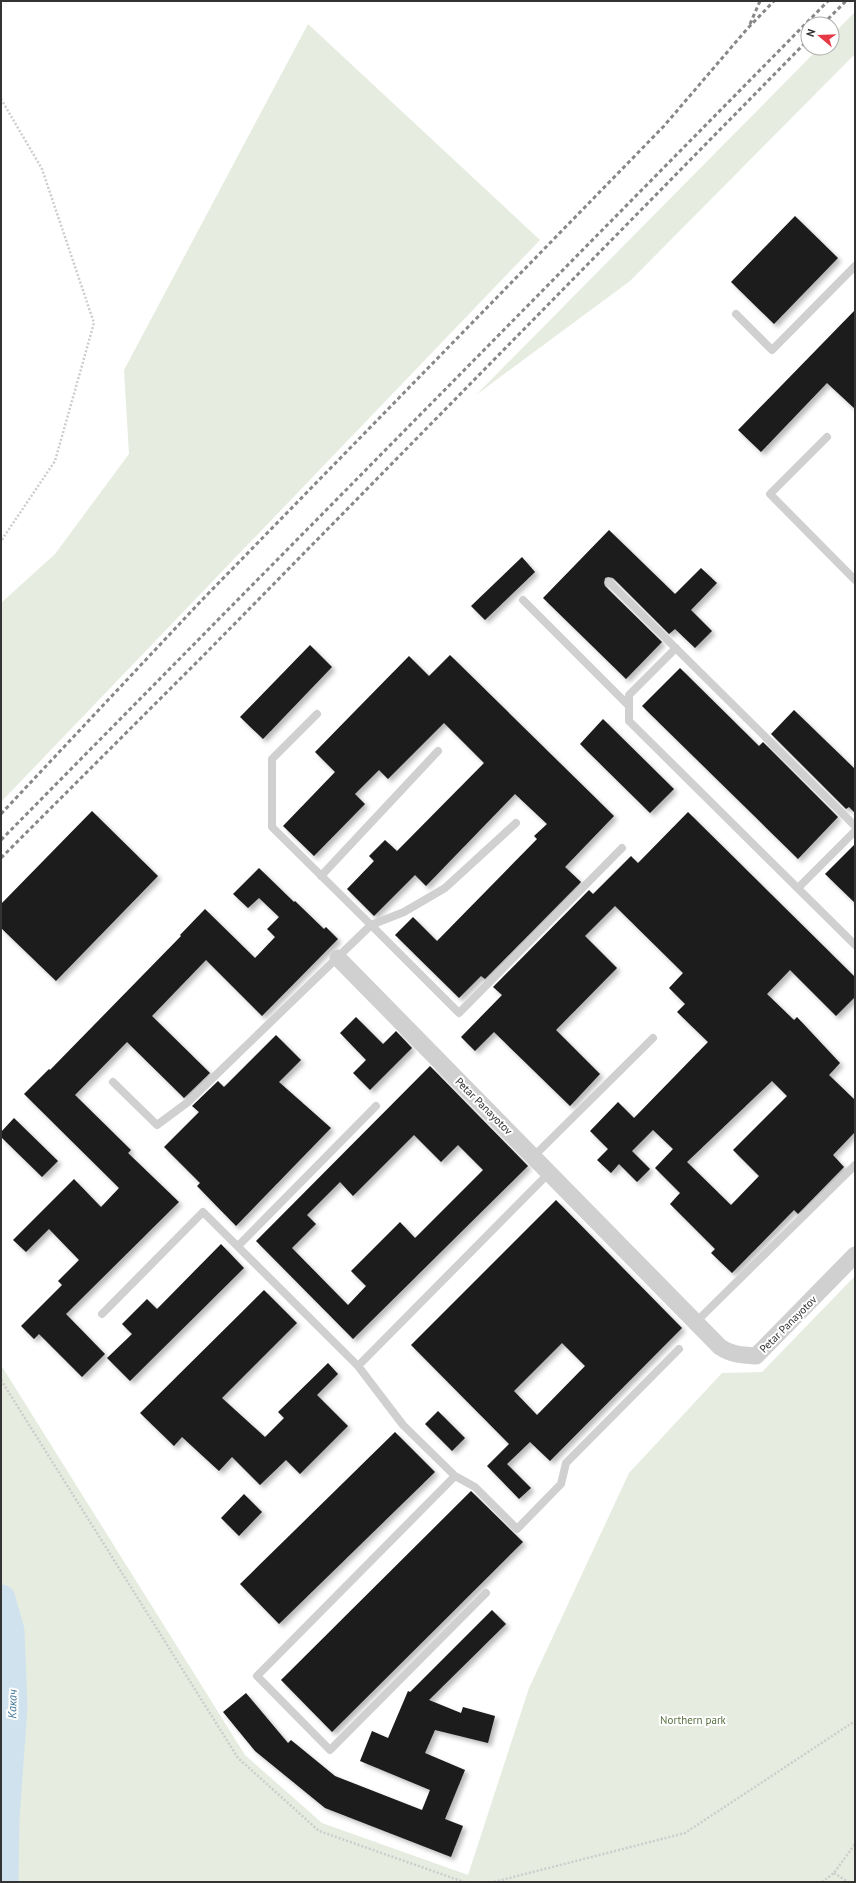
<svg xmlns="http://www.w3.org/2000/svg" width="856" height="1883" viewBox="0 0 856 1883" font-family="'PT Sans',sans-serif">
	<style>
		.green { fill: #e6ecdf }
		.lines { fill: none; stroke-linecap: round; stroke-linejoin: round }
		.river { stroke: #cfe2ee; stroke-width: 29 }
		.building { fill: #1a1a1a; fill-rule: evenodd; filter: url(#shadow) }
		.path { stroke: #cdcdcd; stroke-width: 2.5; stroke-dasharray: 2 2; stroke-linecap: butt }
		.lane { stroke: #d0d0d0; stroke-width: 8 }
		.street { stroke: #d0d0d0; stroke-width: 17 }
		.rail { stroke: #888; stroke-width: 3; stroke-dasharray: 4 3; stroke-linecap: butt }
		.labels { text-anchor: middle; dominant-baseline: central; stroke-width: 4; stroke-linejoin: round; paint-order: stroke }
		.street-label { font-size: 11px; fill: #333; stroke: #fff }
		.park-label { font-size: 11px; fill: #56703f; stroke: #fff }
		.water-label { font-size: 12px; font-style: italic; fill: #3f7597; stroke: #fff }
	</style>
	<defs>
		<filter id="shadow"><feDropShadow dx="3.5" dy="3.5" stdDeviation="2" flood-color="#0004"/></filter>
	</defs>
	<rect width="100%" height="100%" fill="#fff"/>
	<!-- green -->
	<path class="green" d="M855,12v42l-225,227 -154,114 343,-347h13v-13z
		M308,24l232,216 -539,562v-199l54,-49 74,-100 -5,-84z
		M855,1276v606h-854v-517l244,390 77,68 146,52 61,-187 100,-215 93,-100 40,-1z"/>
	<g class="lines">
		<!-- river -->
		<path class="river" d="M1,1599l9,32 3,76 -8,112 -1,63"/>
	</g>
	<!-- building -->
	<path class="building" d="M795,216l43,42 -64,66 -43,-42z
		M855,310v99l-28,-26 -66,69 -23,-22z
		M609,530l66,64 26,-26 16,15 -26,27 21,21 -17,17 -20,-19 -6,5 -56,-56 -5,-1 -3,1 -1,5 1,3 57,56 -36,37 -83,-81z
		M522,557l13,15 -50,48 -14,-14z
		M310,645l22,22 -69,72 -23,-22z
		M450,655l164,161 -49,51 16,15 -96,97 -4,-3 -22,22 -64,-63 18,-18 24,24 100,-102 -3,-3 13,-12 -32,-30 -89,92 -11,-11 -41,41 -27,-27 27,-28 -5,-5 16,-16 12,11 87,-88 -40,-40 -56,56 -9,-9 -24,24 10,10 -51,52 -31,-30 52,-54 -20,-20 41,-42 53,-54 20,20z
		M680,668l79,78 4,-4 75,75 -40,42 -156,-153z
		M794,710l61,59v44l-6,-6 -3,2 -75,-75z
		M603,719l71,70 -24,24 -70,-69z
		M92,811l66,65 -102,105 -55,-53v-24z
		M688,812l167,165v20l-19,19 -46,-46 -23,24 27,26 3,-3 43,46 -11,12 26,25v32l-22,23 11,12 -46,47 -4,-4 -62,63 -21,-20 4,-4 -45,-45 10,-11 -25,-25 18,-19 -20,-19 -21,21 18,18 -13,13 -18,-18 -8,9 -14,-13 11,-11 -18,-18 28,-29 16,16 74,-76 -31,-30 8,-8 -16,-16 14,-15 -68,-67 -30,30 32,32 -61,62 44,44 -30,32 -76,-74 -19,19 -14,-14 41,-42 -9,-8 96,-97 4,4 38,-38 7,7zM772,1081l15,15 -54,54 26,26 -28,29 -44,-43z
		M855,844v59l-30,-29z
		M259,868l35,34 1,-1 29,28 2,-2 12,12 -76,77 -56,-56 -54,56 58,57 -26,25 -57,-56 -52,53 56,55 -3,3 51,49 -113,112 39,40 -23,23 -43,-43 -5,5 -13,-13 41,-41 -4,-4 21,-21 -30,-31 -23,23 -13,-12 61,-61 27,28 18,-19 -95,-94 25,-25 1,1 131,-134 -1,-1 25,-26 50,49 20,-21 -8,-8 12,-12 -20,-19 -11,10 -15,-14z
		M356,1017l27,27 13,-13 16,17 -42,42 -17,-17 13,-13 -26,-27z
		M276,1035l25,25 -22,22 52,46 -95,98 -39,-40 3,-3 -36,-36 35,-35 -7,-6 26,-25 6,6z
		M430,1066l98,100 -175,173 -97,-98zM414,1135l27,27 17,-17 25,25 -68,68 -15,-16 -49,49 15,15 -18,19 -56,-57 24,-24 -9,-9 33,-33 13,14z
		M14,1118l44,43 -16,16 -41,-40v-5z
		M556,1200l126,128 -132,133 -20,-19 -23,22 24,24 -12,11 -32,-33 22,-22 -98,-99zM562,1343l23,23 -48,49 -23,-24z
		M221,1244l23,24 -114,113 -23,-23 25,-24 -10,-10 25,-25 10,10z
		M264,1290l33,33 -75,75 43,39 19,-19 -6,-6 50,-49 10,11 -21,21 31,31 -48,48 -14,-14 -26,25 -28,-28 -13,14 -37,-34 -8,9 -34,-33z
		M438,1411l27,27 -13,13 -27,-27z
		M395,1432l40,40 -156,152 -39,-40z
		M471,1491l52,51 -191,190 -51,-52z
		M244,1494l18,18 -23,24 -18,-18z
		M492,1610l14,14 -77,76 32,13 2,-6 32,9 -7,27 -53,-13 -10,23 40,17 -20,49 18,7 -12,31 -126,-49 -70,-57 -32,-39 23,-19 42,50 3,-3 44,36 87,34 8,-20 -70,-29 12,-30 16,7 20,-47 2,1z"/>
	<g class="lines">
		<!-- path -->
		<path class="path" d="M1,99l41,70 52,154 -39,138 -54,80
			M1,1380l237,378 81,73 145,51
			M834,1873l14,9
			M494,1882l191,-49 170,-112
			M822,1882l12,-9 21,-29"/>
		<!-- lane -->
		<path class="lane" d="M736,314l36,36 83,-84
			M827,437l-57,57 85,86
			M609,582l246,244
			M523,600l106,106
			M676,648l-47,47v26l226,224
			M516,823l-71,65 -41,24 -33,13 88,88 163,-165
			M321,876l117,-125
			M798,888l57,-57
			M113,1082l44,43 31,-23 183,-177 -99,-98v-68l45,-45
			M534,1156l119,-118
			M238,1246l138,-140
			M102,1314l101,-102 155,154 192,-194
			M696,1322l159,-157
			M358,1366l45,59 52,51 -198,200 73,74 156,-157
			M455,1476l20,11 42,42 44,-45 5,-21 113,-114"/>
		<!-- street -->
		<path class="street" d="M338,958l382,389c12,8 22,8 36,9l99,-101"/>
		<!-- rail -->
		<path class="rail" d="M750,24l10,-23
			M823,24l23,-23
			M1,814l200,-213 463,-475 83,-97 27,-28
			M1,840l827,-839
			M1,858l201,-201 606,-617"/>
	</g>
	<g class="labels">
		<!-- street labels -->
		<g class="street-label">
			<text transform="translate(484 1106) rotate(45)">Petar Panayotov</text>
			<text transform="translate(788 1324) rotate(-45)">Petar Panayotov</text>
		</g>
		<!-- park labels -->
		<g class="park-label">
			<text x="693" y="1720">Northern park</text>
		</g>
		<!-- water labels -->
		<g class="water-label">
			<text transform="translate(12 1704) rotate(-89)">Какач</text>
		</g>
	</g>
	<!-- border -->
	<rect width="856" height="1883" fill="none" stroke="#333333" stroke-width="4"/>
	<!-- north arrow -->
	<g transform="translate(820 36) rotate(289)"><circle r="19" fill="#ffffff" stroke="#adadad"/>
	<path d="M0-3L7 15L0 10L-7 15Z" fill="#e63946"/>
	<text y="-6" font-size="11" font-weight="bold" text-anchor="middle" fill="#333333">N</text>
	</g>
</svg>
